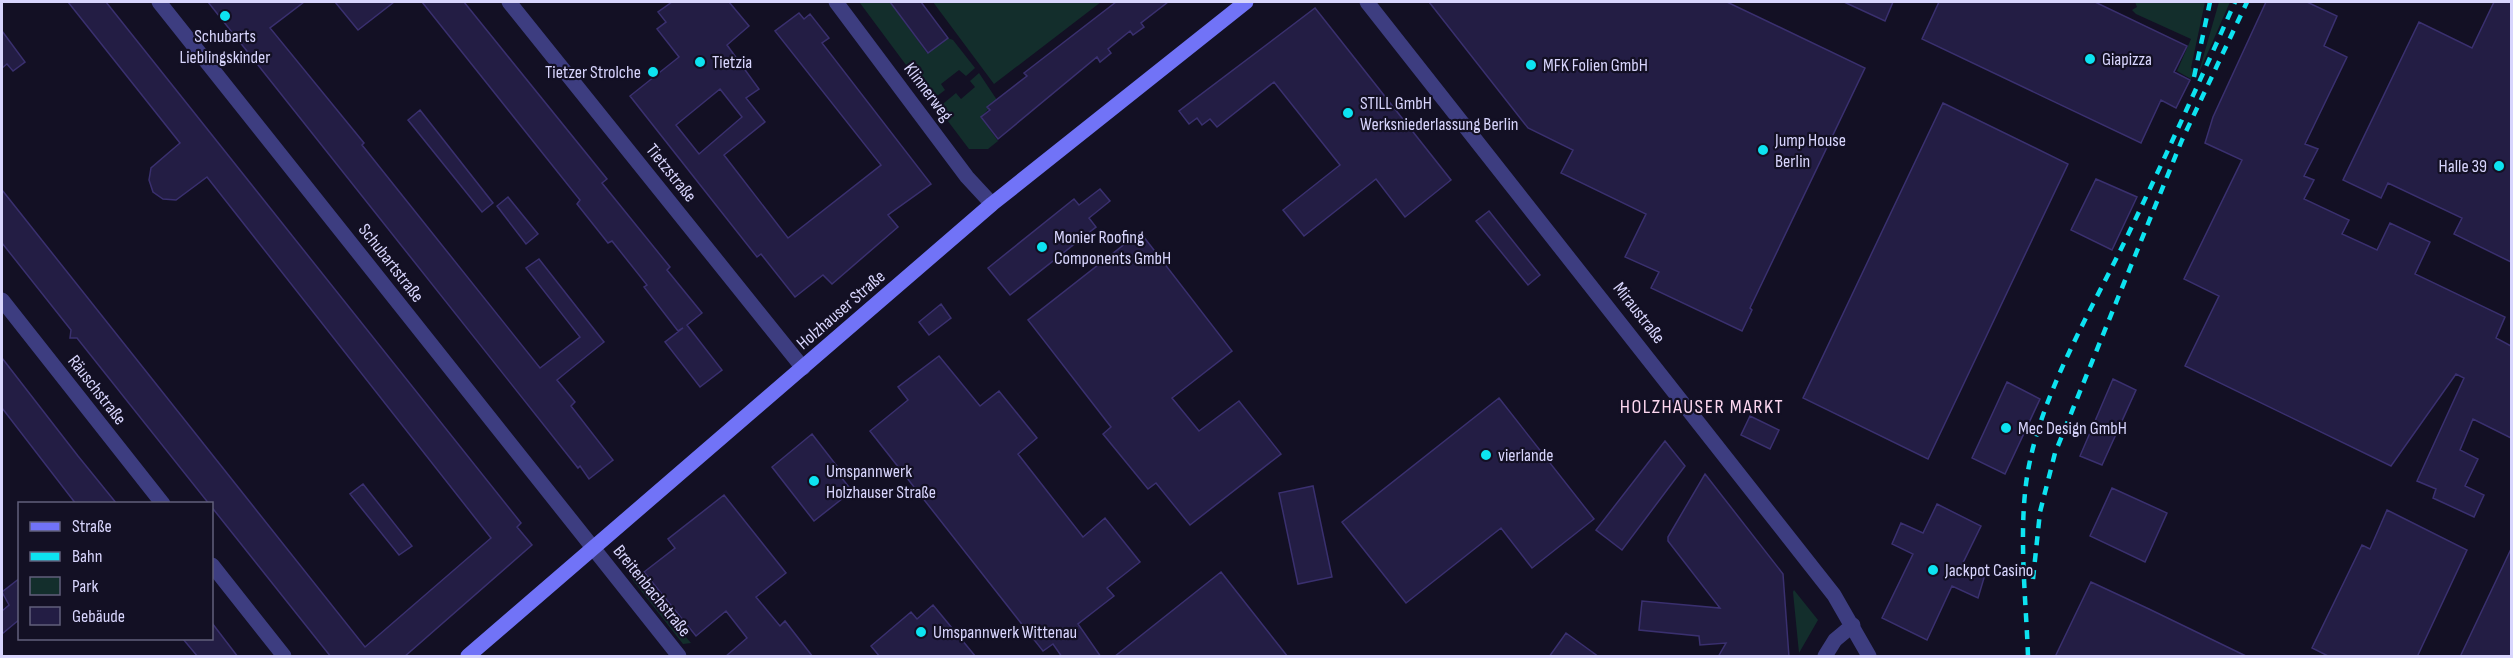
<svg xmlns="http://www.w3.org/2000/svg" width="2513" height="658" viewBox="0 0 2513 658" font-family="'Sofia Sans Condensed',sans-serif">
	<style>
		.green { fill: #132e2c }
		.building { fill: #231d44; stroke: #3a306f; stroke-width: 1.5; fill-rule: evenodd }
		.lines { fill: none; stroke-linecap: round; stroke-linejoin: round }
		.street { stroke: #3d3d80; stroke-width: 15 }
		.secondary { stroke: #7173f7; stroke-width: 15 }
		.rail { stroke: #0de3f1; stroke-width: 4.5; stroke-dasharray: 9 8; stroke-linecap: butt }
		.poi-dot { fill: #0de3f1; stroke: #131024; stroke-width: 2 }
		.labels { text-anchor: middle; dominant-baseline: central; stroke-width: 4.5; stroke-linejoin: round; paint-order: stroke }
		.poi-label { font-size: 18px; fill: #d8d5fd; stroke: #131024; text-anchor: start }
		.street-label { font-size: 18px; fill: #d8d5fd; stroke: #131024 }
		.neighbourhood-label { font-size: 20px; letter-spacing: 1.5px; fill: #fdd7f0; stroke: #131024 }
	</style>
	<rect width="100%" height="100%" fill="#131024"/>
	<!-- green -->
	<path class="green" d="M862,2h28l37,51 21,-15 5,2 22,28 -9,8 -7,-6 -18,14 4,6 -13,10 -72,-97z
		M933,2h168l-107,82z
		M2135,2h70l-14,66 3,2 -3,9 -14,-8 14,-32 -55,-25 -4,-4 5,-3z
		M2219,2h11l-32,73z
		M979,73l18,27 -16,17 17,24 -10,8h-19l-31,-41 18,-15 5,6 14,-12 -5,-6z
		M634,576l57,67 -8,1 -52,-66z
		M1794,590l24,30 -19,33 -6,-61z"/>
	<!-- building -->
	<path class="building" d="M68,2h38l415,521 -4,4 15,18 -128,112h-73l-254,-319h-7l1,-8 -69,-87v-53l363,457 126,-109 -284,-361 -31,23 -13,-1 -10,-7 -4,-12 2,-12 29,-25z
		M208,2h96l-34,26 94,115 -2,2 178,223 40,-31 -54,-69 13,-9 65,83 -47,38 18,22 -4,4 42,54 -24,19 -9,-13 -2,2z
		M335,2h59l-36,28z
		M422,2h42l143,177 -5,4 68,84 -3,3 35,43 -15,12 35,45 -22,17 -35,-45 18,-14 -5,3 -34,-44 3,-2 -35,-44 -4,2 -31,-39 3,-4z
		M672,2h57l20,24 -22,19 32,44 -13,9 19,24 -41,33 64,83 93,-73 -106,-134 24,-18 5,6 6,-5 19,24 -7,5 109,141 -43,31 10,12 -66,57 -9,-9 -28,22 -34,-43 -4,3 -127,-161 49,-39 -22,-28 9,-7 -8,-10zM720,89l22,28 -43,37 -23,-29z
		M890,2h31l27,36 -20,15z
		M1116,2h52l-27,21 3,4 -11,8 -3,-4 -22,18 3,4 -11,9 -3,-5 -99,82 -17,-22 9,-7 -3,-3 40,-31 -3,-3z
		M1429,2h298l138,66 -115,240 2,2 -10,21 -91,-43 8,-16 -34,-15 21,-43 -85,-41 12,-23 -45,-22z
		M1844,2h49l-8,19z
		M1939,2h156l92,44 -13,26 16,8 -14,28 -15,-8 -20,43 -219,-104z
		M2266,2h41l30,14 -13,30 23,11 -42,87 13,5 -14,27 10,4 -10,19 45,21 -7,14 35,16 13,-27 40,19 -15,32 90,43 -9,21 15,8v92l-38,-19 -13,31 18,9 -13,27 19,9 -10,22 -41,-19 3,-9 -19,-8 47,-103 -8,-4 -65,92 -206,-100 34,-70 -35,-17 58,-119 -37,-17 8,-26z
		M2494,2h17v260l-57,-28 8,-16 -74,-35 -7,15 -38,-18 76,-158 53,26z
		M1315,8l136,172 -46,37 -29,-38 -72,57 -21,-26 57,-45 -66,-83 -57,45 -7,-8 -8,6 -5,-7 -8,6 -10,-13z
		M2,31l23,31 -12,9 -6,-7 -5,4z
		M1943,103l125,61 -140,295 -125,-61z
		M420,110l73,93 -11,9 -74,-92z
		M2096,179l41,18 -25,53 -41,-20z
		M1100,189l10,12 -21,17 7,9 -86,68 -22,-27 86,-69 5,6z
		M508,197l30,37 -12,10 -29,-38z
		M1489,211l51,64 -12,10 -52,-64z
		M1140,232l92,119 -60,47 27,33 40,-30 42,53 -91,71 -34,-42 -8,6 -45,-55 8,-7 -83,-107z
		M941,304l10,14 -22,17 -10,-13z
		M939,356l41,50 19,-15 38,47 -19,16 65,83 22,-19 35,44 -33,26 7,8 -36,28 23,33h-39l-9,-13 -10,7 -173,-220 38,-31 -10,-13z
		M2,358l76,98 39,48h-41l-74,-96z
		M2113,379l23,11 -34,75 -22,-9z
		M2007,382l33,17 -35,75 -33,-16z
		M1499,398l95,121 -62,49 -31,-40 -95,75 -64,-81z
		M1750,416l29,14 -9,19 -29,-14z
		M812,434l28,36 -3,2 15,19 -38,30 -42,-54z
		M1665,441l20,25 -63,84 -26,-20z
		M1705,474l78,100 6,83h-71l8,-14 -26,2 -1,-9 -60,-6 3,-29 78,7 -52,-67v-4z
		M363,484l49,62 -13,9 -49,-61z
		M1313,486l19,91 -34,7 -19,-91z
		M2112,488l55,25 -22,49 -55,-26z
		M724,495l62,78 -30,24 24,29 5,-5 28,36h-88l22,-19 -21,-27 -30,25 -52,-64 31,-24 -7,-9z
		M1937,504l44,22 -20,41 23,11 -6,20 -26,-12 -25,54 -45,-22 31,-64 -21,-10 9,-21 22,10z
		M2387,510l80,40 -50,107h-87l-18,-9 50,-103 8,4z
		M2511,549v108h-51z
		M1221,572l67,85h-174z
		M20,578v41l-18,15v-23l7,-6 -7,-13z
		M2091,582l58,27 99,48h-193z
		M933,605l43,52h-96l-9,-11 40,-34 6,7z
		M212,623l26,34h-40l-15,-18h29z
		M1566,633l33,24h-50z"/>
	<g class="lines">
		<!-- street -->
		<path class="street" d="M159,2l520,654
			M509,2l294,366
			M836,2l131,175 25,27
			M1367,2l467,593 35,61
			M2,300l161,204
			M212,565l72,91
			M1825,656l10,-16 18,-15"/>
		<!-- secondary -->
		<path class="secondary" d="M468,656l524,-452 254,-202"/>
		<!-- rail -->
		<path class="rail" d="M2194,77l16,-75
			M2033,579l7,-67 15,-59 127,-313 65,-138
			M2028,656c-2,-56 -9,-116 -2,-172 10,-80 60,-164 95,-235 40,-82 77,-164 114,-247"/>
	</g>
	<!-- markers -->
	<g class="poi-dot">
		<circle cx="225" cy="16" r="6"/>
		<circle cx="2090" cy="59" r="6"/>
		<circle cx="700" cy="62" r="6"/>
		<circle cx="1531" cy="65" r="6"/>
		<circle cx="653" cy="72" r="6"/>
		<circle cx="1348" cy="113" r="6"/>
		<circle cx="1763" cy="150" r="6"/>
		<circle cx="2499" cy="166" r="6"/>
		<circle cx="1042" cy="247" r="6"/>
		<circle cx="2006" cy="428" r="6"/>
		<circle cx="1486" cy="455" r="6"/>
		<circle cx="814" cy="481" r="6"/>
		<circle cx="1933" cy="570" r="6"/>
		<circle cx="921" cy="632" r="6"/>
	</g>
	<g class="labels">
		<!-- poi labels -->
		<g class="poi-label">
			<text x="225" y="36" text-anchor="middle">Schubarts<tspan x="225" dy="21">Lieblingskinder</tspan></text>
			<text x="2102" y="59">Giapizza</text>
			<text x="712" y="62">Tietzia</text>
			<text x="1543" y="65">MFK Folien GmbH</text>
			<text x="641" y="72" text-anchor="end">Tietzer Strolche</text>
			<text x="1360" y="103">STILL GmbH<tspan x="1360" dy="21">Werksniederlassung Berlin</tspan></text>
			<text x="1775" y="140">Jump House<tspan x="1775" dy="21">Berlin</tspan></text>
			<text x="2487" y="166" text-anchor="end">Halle 39</text>
			<text x="1054" y="237">Monier Roofing<tspan x="1054" dy="21">Components GmbH</tspan></text>
			<text x="2018" y="428">Mec Design GmbH</text>
			<text x="1498" y="455">vierlande</text>
			<text x="826" y="471">Umspannwerk<tspan x="826" dy="21">Holzhauser Straße</tspan></text>
			<text x="1945" y="570">Jackpot Casino</text>
			<text x="933" y="632">Umspannwerk Wittenau</text>
		</g>
		<!-- street labels -->
		<g class="street-label">
			<text transform="translate(928 92) rotate(53)">Klinnerweg</text>
			<text transform="translate(671 173) rotate(51)">Tietzstraße</text>
			<text transform="translate(391 263) rotate(52)">Schubartstraße</text>
			<text transform="translate(841 310) rotate(-41)">Holzhauser Straße</text>
			<text transform="translate(1639 313) rotate(52)">Miraustraße</text>
			<text transform="translate(97 390) rotate(52)">Räuschstraße</text>
			<text transform="translate(652 591) rotate(51)">Breitenbachstraße</text>
		</g>
		<!-- neighbourhood labels -->
		<g class="neighbourhood-label">
			<text x="1702" y="407">HOLZHAUSER MARKT</text>
		</g>
	</g>
	<!-- border -->
	<rect width="2513" height="658" fill="none" stroke="#d8d5fd" stroke-width="6"/>
	<!-- legend -->
	<rect x="18" y="502" width="195" height="138" fill="#131024" stroke="#625f7b" stroke-width="1.5"/>
	<rect x="30" y="522" width="30" height="9" fill="#7173f7" stroke="#625f7b" stroke-width="1.5"/>
	<text x="72" y="532" font-size="18" fill="#d8d5fd">Straße</text>
	<rect x="30" y="552" width="30" height="9" fill="#0de3f1" stroke="#625f7b" stroke-width="1.5"/>
	<text x="72" y="562" font-size="18" fill="#d8d5fd">Bahn</text>
	<rect x="30" y="577" width="30" height="18" fill="#132e2c" stroke="#625f7b" stroke-width="1.5"/>
	<text x="72" y="592" font-size="18" fill="#d8d5fd">Park</text>
	<rect x="30" y="607" width="30" height="18" fill="#231d44" stroke="#625f7b" stroke-width="1.5"/>
	<text x="72" y="622" font-size="18" fill="#d8d5fd">Gebäude</text>
</svg>
